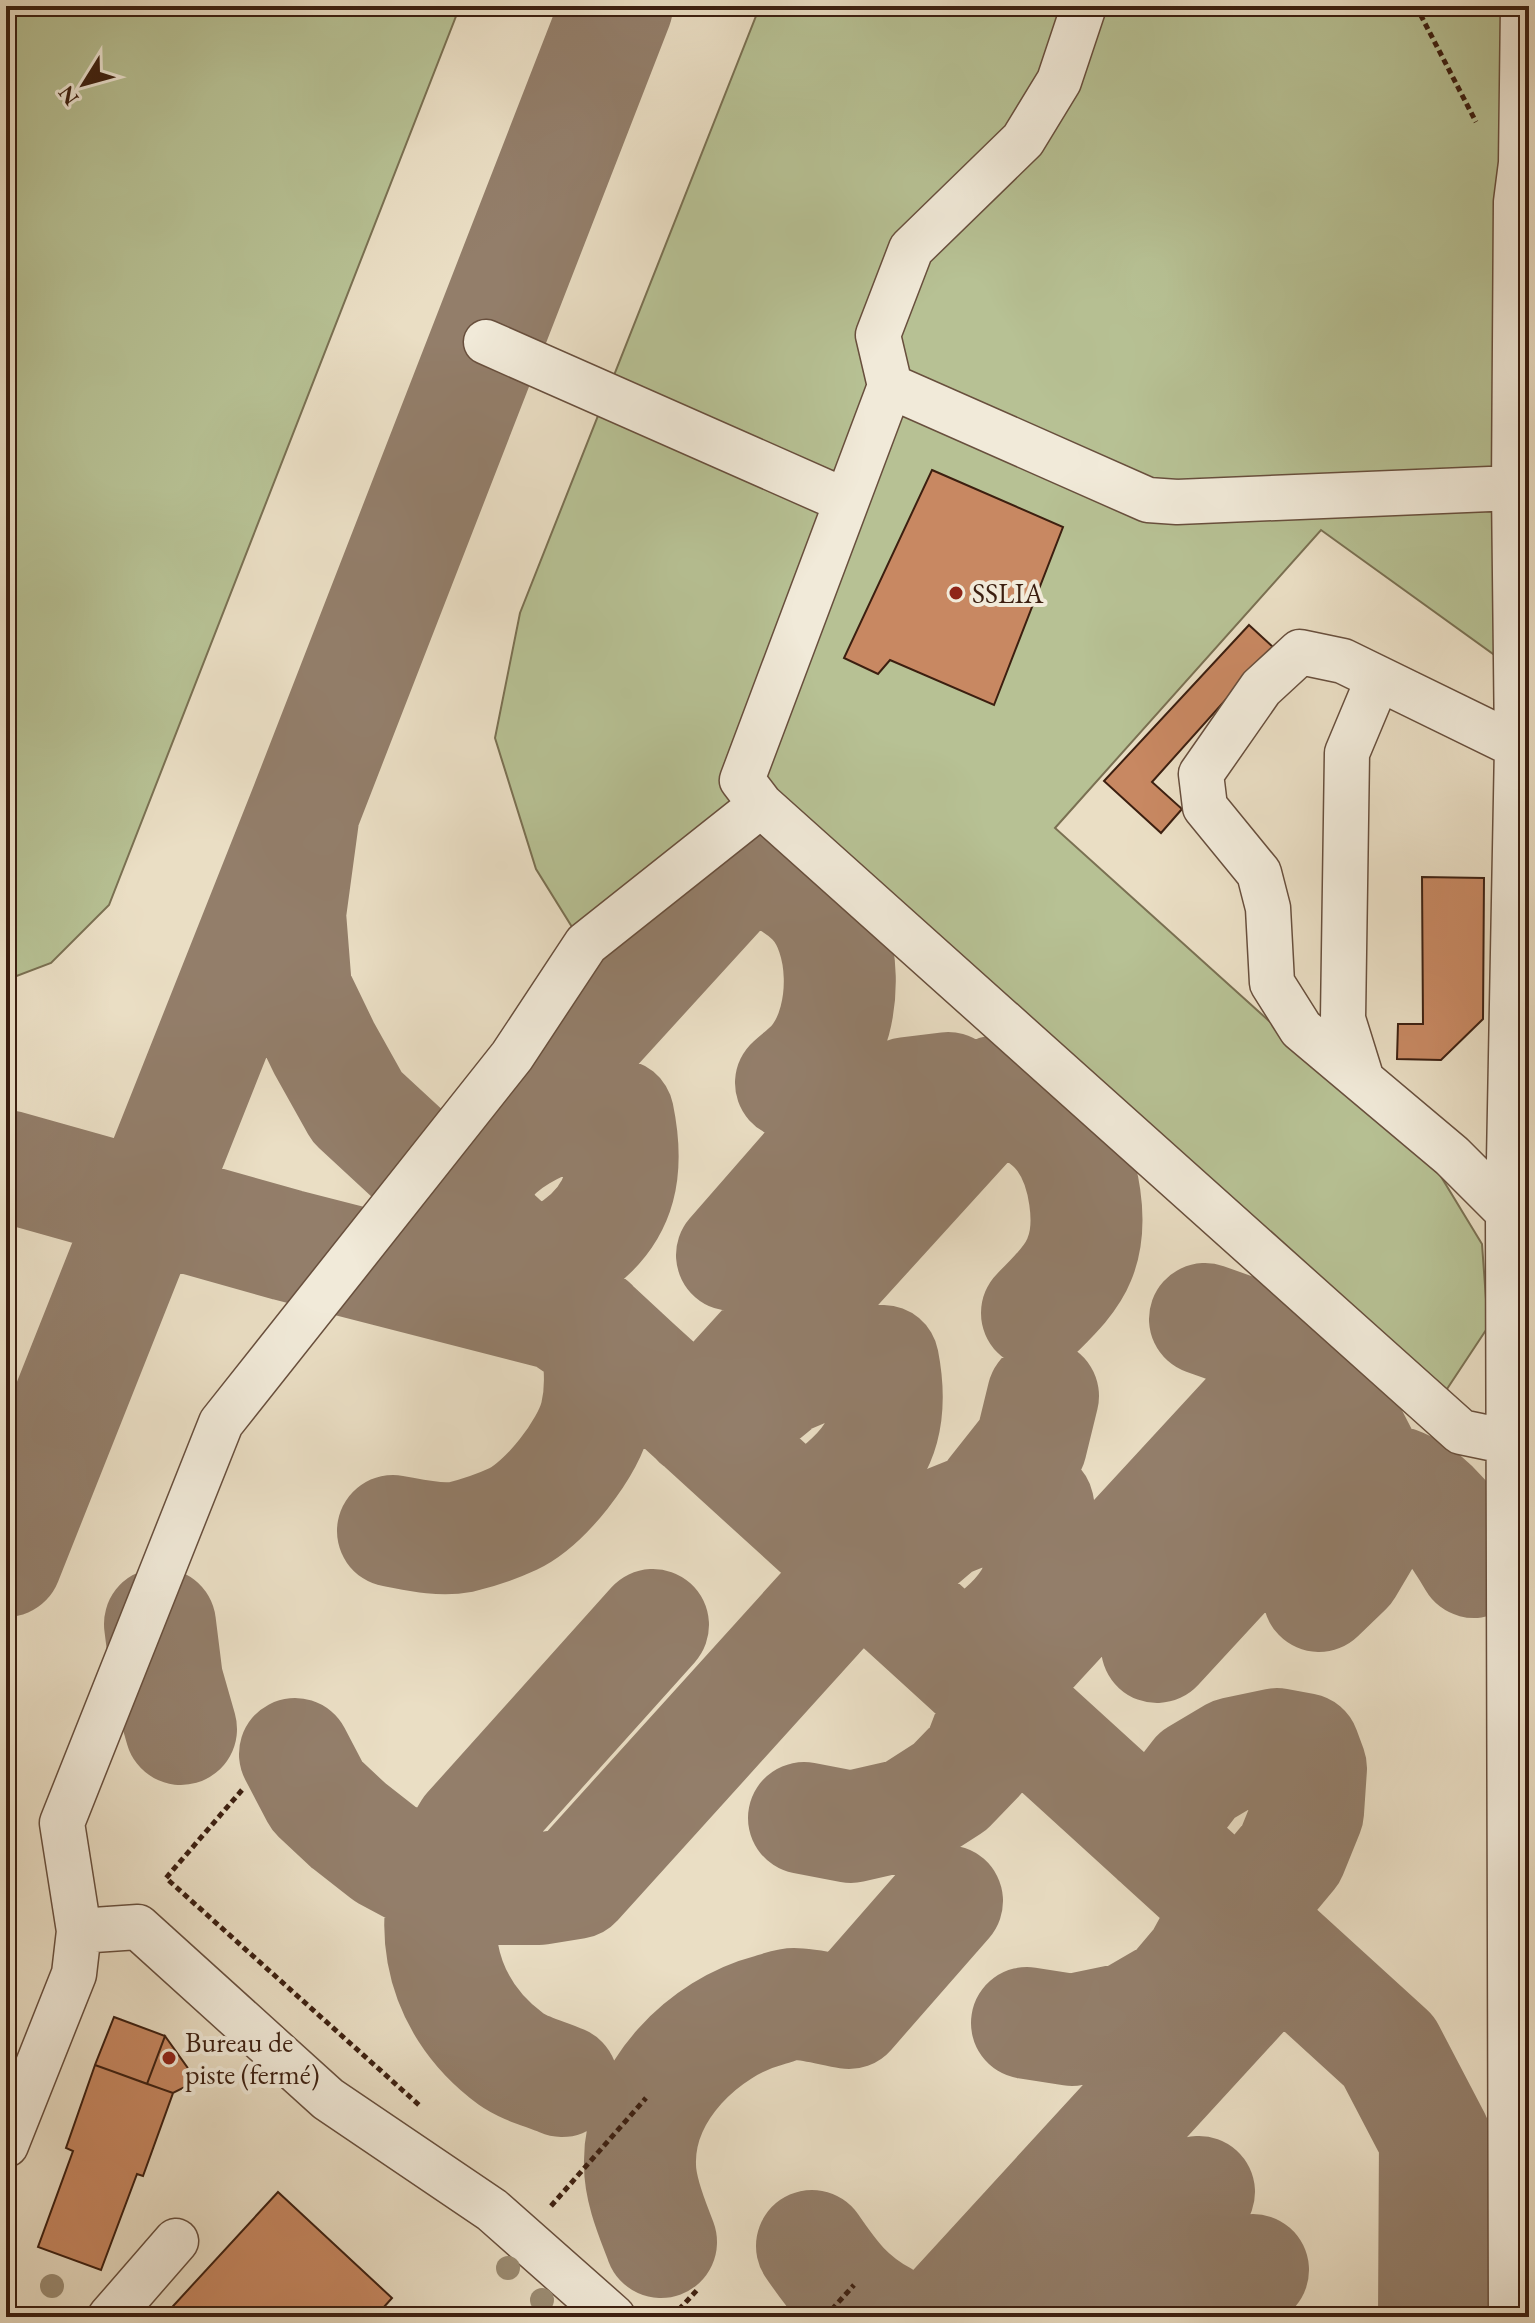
<svg xmlns="http://www.w3.org/2000/svg" width="1535" height="2323" viewBox="0 0 1535 2323" font-family="'EB Garamond',serif">
	<style>
		.green { fill: #b7c194; stroke: #7a7052; stroke-width: 2 }
		.lines { fill: none; stroke-linecap: round; stroke-linejoin: round }
		.taxiway { stroke: #937e6a; stroke-width: 112 }
		.building { fill: #c88862; stroke: #3c1f10; stroke-width: 2 }
		.minor-casing { stroke: #684f3d; stroke-width: 47 }
		.path { stroke: #3c1f10; stroke-width: 5; stroke-dasharray: 6 4; stroke-linecap: butt }
		.minor { stroke: #f1ead9; stroke-width: 44 }
		.tree { fill: #9b8c73 }
		.poi-dot { fill: #8f2418; stroke: #f1ead9; stroke-width: 3 }
		.labels { text-anchor: middle; dominant-baseline: central; stroke-width: 8; stroke-linejoin: round; paint-order: stroke }
		.poi-label { font-size: 28px; fill: #3c1f10; stroke: #f1ead9; text-anchor: start }
	</style>
	<rect width="100%" height="100%" fill="#eadec4"/>
	<filter id="stains"><feTurbulence type="fractalNoise" baseFrequency=".0025" numOctaves="4"/><feColorMatrix values="0 0 0 0 .2 0 0 0 0 .09 0 0 0 0 .02 0 0 0 .5 -.17"/></filter>
	<radialGradient id="worn" r=".72"><stop offset=".6" stop-color="#630" stop-opacity="0"/><stop offset="1" stop-color="#630" stop-opacity=".3"/></radialGradient>
	<!-- green -->
	<path class="green" d="M6,6h454l-351,899 -58,58 -45,17z
		M760,6h769v674l-208,-150 -266,298 385,347 42,69 6,83 -43,65 -674,-605 -194,148 -41,-66 -41,-131 25,-125z"/>
	<g class="lines">
		<!-- taxiway -->
		<path class="taxiway" d="M304,811l-14,103 6,76 28,58 33,59 279,258 753,686 46,88 -1,178
			M6,1166l281,79 273,70 19,13
			M485,1169c12,-25 56,-47 83,-54 14,-4 35,0 50,0 11,53 5,96 -41,130 -13,10 -29,17 -44,25
			M447,1191l300,-329c23,10 47,20 65,38 36,36 36,117 6,157 -7,10 -18,18 -27,26
			M732,1255l123,-141 52,-21 41,-5
			M697,1421l300,-330c23,13 49,25 65,46 23,31 32,88 17,123 -8,20 -27,38 -42,53
			M738,1435l11,-27 34,-28 47,-20 53,1c16,82 -18,112 -81,155
			M1308,1487c85,-28 124,3 166,75
			M993,1493l38,-48 12,-49
			M393,1531c22,4 46,10 68,6 16,-4 37,-11 52,-18 32,-15 75,-70 83,-104 7,-29 4,-63 -4,-91
			M6,1561l298,-750 313,-805
			M890,1597l19,-45 34,-29 47,-19 48,1c15,70 -3,105 -62,145
			M160,1624l7,56 14,49
			M1157,1647l122,-132 21,-51 3,-51 -23,-39 -17,-23 -27,-21 -31,-11
			M994,1691l286,-310 36,13 30,30 16,31 10,41 -6,41 -19,32 -28,27
			M295,1754l22,42 31,29 37,29 43,23 57,12h54l37,-6 284,-314
			M804,1818l47,9 57,-13 42,-27 28,-29 23,-60
			M1027,2023l45,7 58,-12 43,-25 27,-32 30,-55 41,-28 20,-24 17,-42 3,-44 -7,-19 -27,-5 -43,9 -37,22 -27,35 -14,29
			M562,2081c-16,-7 -37,-12 -51,-22 -76,-56 -92,-150 -42,-229l184,-205
			M661,2242c-9,-24 -21,-51 -21,-77 -2,-73 64,-138 130,-155 7,-2 16,-6 24,-6 17,0 37,6 55,9l98,-112
			M812,2246c22,32 37,52 71,71
			M946,2317l311,-339
			M1086,2317l113,-125
			M1212,2317l41,-47"/>
	</g>
	<!-- building -->
	<path class="building" d="M932,470l131,57 -69,178 -104,-45 -12,14 -34,-16z
		M1249,625l24,22 -121,135 30,27 -21,24 -57,-52z
		M1422,877l62,1 -1,141 -42,41 -44,-1 1,-35h25z
		M114,2017l51,19 -18,48 -52,-19z
		M165,2036l32,45 -24,12 -26,-9z
		M95,2065l78,28 -30,83 -6,-2 -36,96 -63,-23 35,-96 -7,-3z
		M278,2192l114,106 -17,19h-212z"/>
	<g class="lines">
		<!-- minor casing -->
		<g class="minor-casing">
			<path id="minor" d="M1521,163l2,-157
				M486,342l360,159
				M890,386l-12,-51 33,-86 112,-109 36,-59 25,-75
				M1517,746l-174,-85 -43,-9 -39,36 -60,86 4,33 54,66 9,35 4,75 29,46 151,127 56,56 11,15
				M761,805l-19,-25 148,-394 258,114 29,2 337,-14
				M1362,1080l-19,-61 4,-266 31,-74
				M79,1931l59,-4 190,172 164,111 121,107
				M6,2145l68,-171 5,-43 -17,-108 159,-400 291,-367 74,-112 175,-139 700,627 48,10
				M110,2317l66,-76
				M1511,2317l-3,-1105 9,-466 -3,-258 2,-286 5,-39 8,-10"/>
		</g>
		<!-- path -->
		<path class="path" d="M1416,6l60,116
			M242,1790l-76,88 253,227
			M551,2206l95,-108
			M672,2317l27,-29
			M825,2317l29,-32"/>
		<!-- minor -->
		<use href="#minor" class="minor"/>
	</g>
	<!-- trees -->
	<g class="tree">
		<circle cx="508" cy="2268" r="12"/>
		<circle cx="52" cy="2286" r="12"/>
		<circle cx="542" cy="2300" r="12"/>
	</g>
	<!-- markers -->
	<g class="poi-dot">
		<circle cx="956" cy="593" r="8"/>
		<circle cx="169" cy="2058" r="8"/>
	</g>
	<g class="labels">
		<!-- poi labels -->
		<g class="poi-label">
			<text x="972" y="593">SSLIA</text>
			<text x="185" y="2042">Bureau de<tspan x="185" dy="32">piste (fermé)</tspan></text>
		</g>
	</g>
	<!-- margin -->
	<rect width="1535" height="2323" fill="none" stroke="#eadec4" stroke-width="32"/>
	<rect x="8" y="8" width="1519" height="2307" fill="none" stroke="#3c1f10" stroke-width="4"/>
	<rect x="16" y="16" width="1503" height="2291" fill="none" stroke="#3c1f10" stroke-width="2"/>
	<!-- north arrow -->
	<g transform="translate(84 84) rotate(233)" stroke="#f1ead9" stroke-width="6" paint-order="stroke">
	<path d="M0-6L14 30L0 20L-14 30Z" fill="#3c1f10"/>
	<text y="-12" font-size="22" font-weight="bold" text-anchor="middle" fill="#3c1f10">N</text>
	</g>
	<rect width="100%" height="100%" filter="url(#stains)"/>
	<rect width="100%" height="100%" fill="url(#worn)"/>
</svg>
